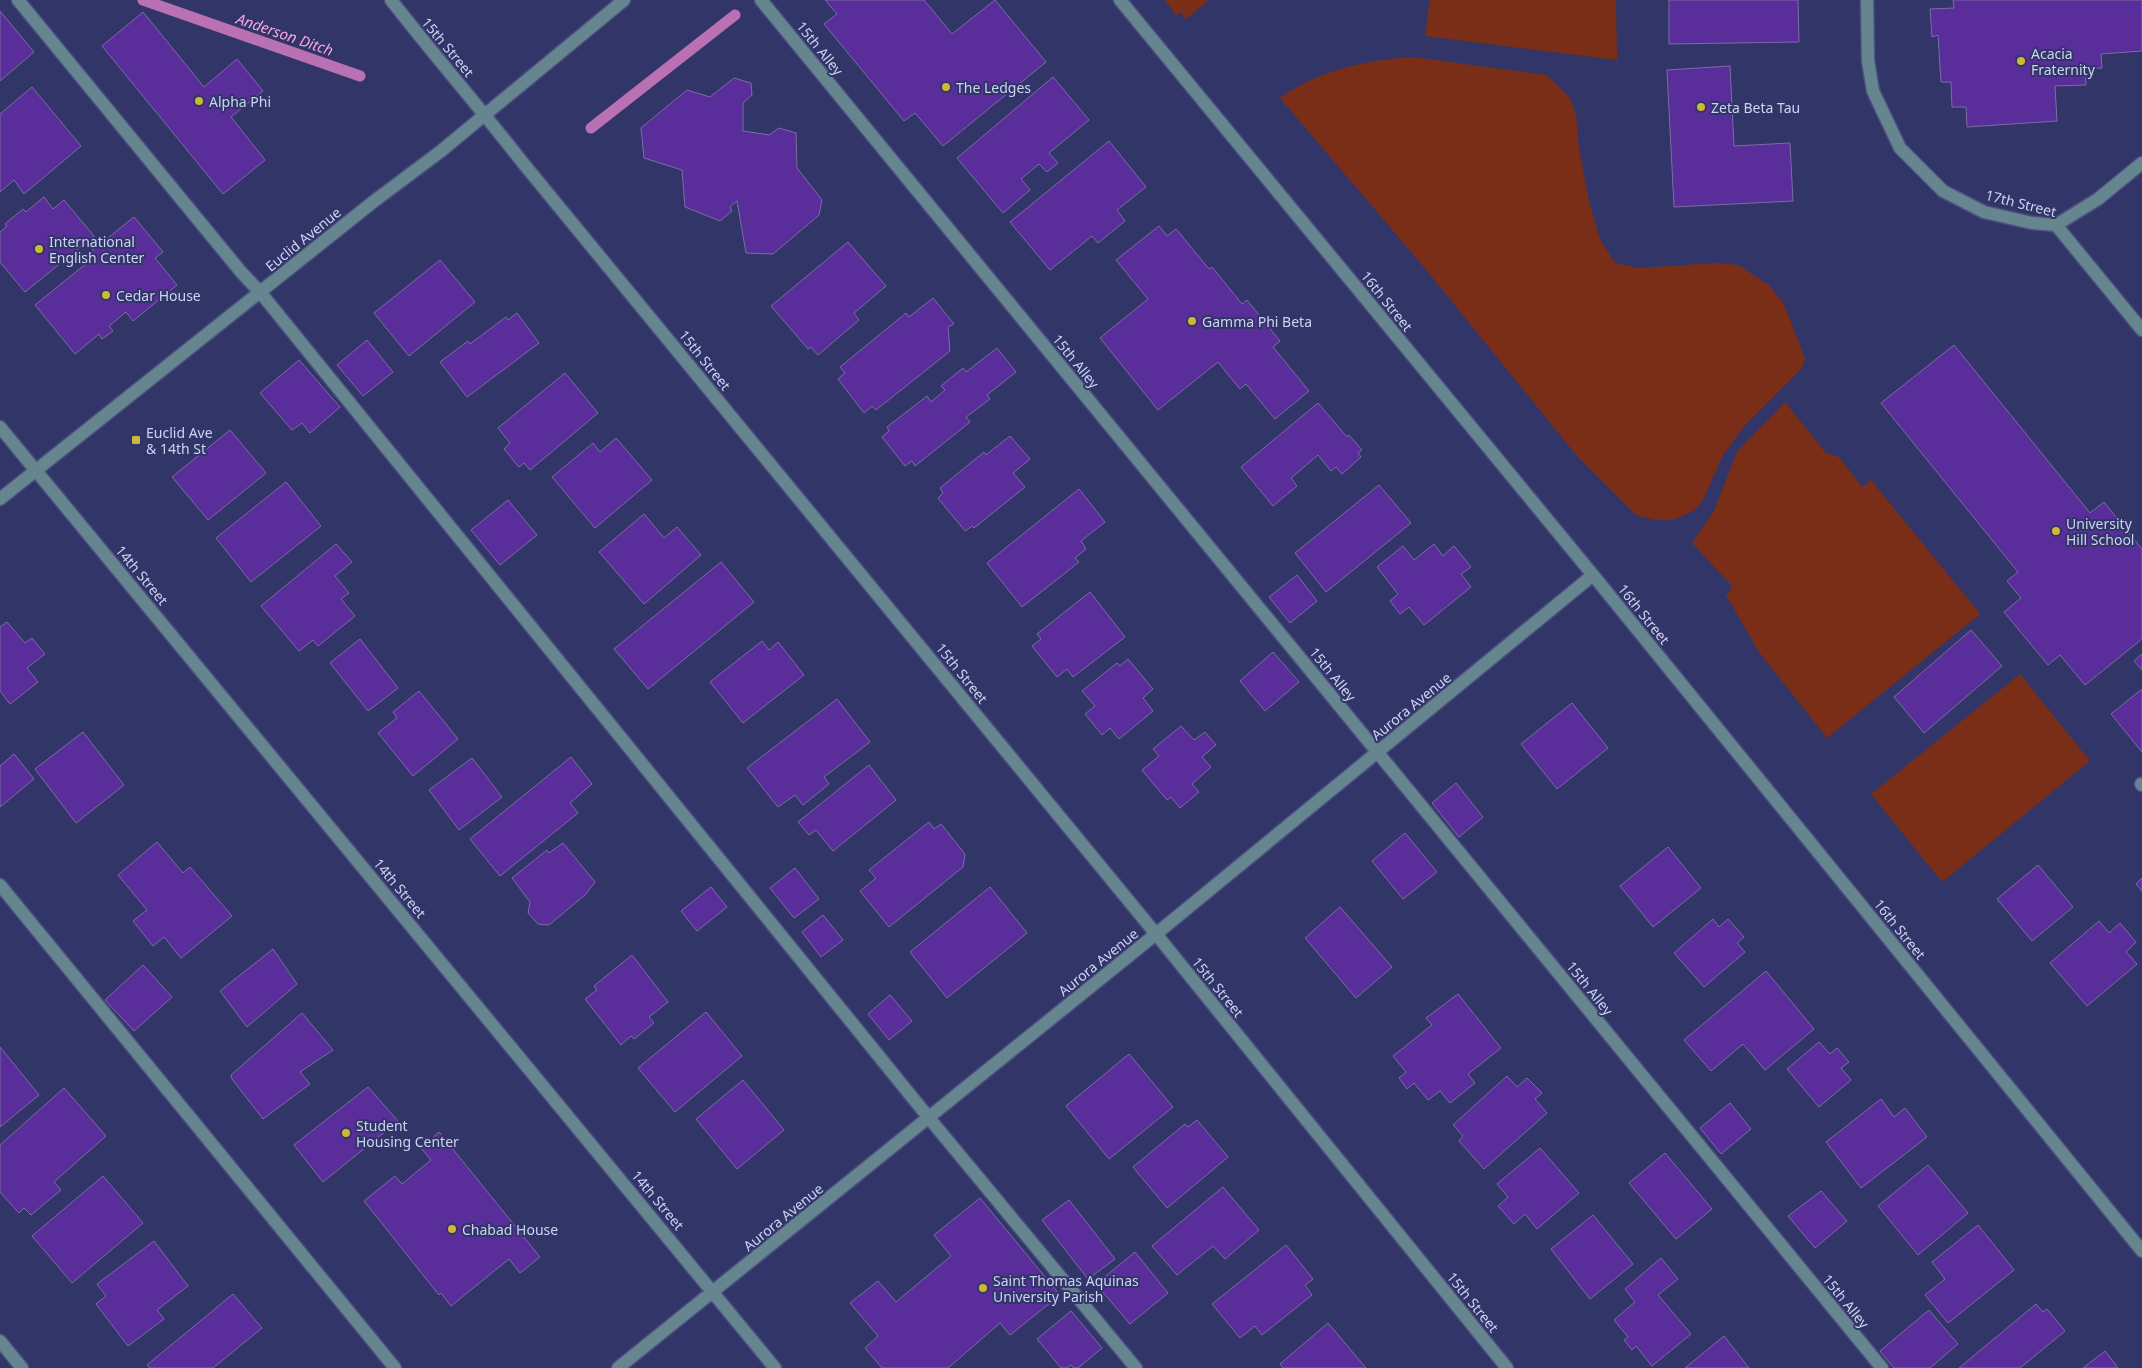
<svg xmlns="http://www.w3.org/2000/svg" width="2142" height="1368" viewBox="0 0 2142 1368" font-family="'Noto Sans',sans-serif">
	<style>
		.green { fill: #7b2e17 }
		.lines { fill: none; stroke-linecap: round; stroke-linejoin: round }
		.stream { stroke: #b971b3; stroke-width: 11 }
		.building { fill: #592d9a; stroke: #7d6ca4 }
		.minor-casing { stroke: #4d5181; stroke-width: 15 }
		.minor { stroke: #66868f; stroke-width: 12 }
		.poi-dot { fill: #d1b736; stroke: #313568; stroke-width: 2 }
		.labels { text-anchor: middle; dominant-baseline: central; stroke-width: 4; stroke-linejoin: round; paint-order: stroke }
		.street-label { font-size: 14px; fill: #cdd3f2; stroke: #313568 }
		.poi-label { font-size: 14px; fill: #cdd3f2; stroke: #313568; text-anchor: start }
		.water-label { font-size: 15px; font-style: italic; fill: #f5a6df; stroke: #313568 }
	</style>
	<rect width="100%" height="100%" fill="#313568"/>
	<!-- green -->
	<path class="green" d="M1165,0h44l-23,19 -6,-7 -4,3z
		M1430,0h186l1,60 -192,-24z
		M1413,57l134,18 23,23 6,17 3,33 10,54 11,37 15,24 24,5 76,-5 23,2 31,20 15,19 21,55 -3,9 -56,56 -23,31 -21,47 -9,9 -20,9h-18l-19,-5 -59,-59 -154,-190 -143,-168c39,-28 86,-38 133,-41z
		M1785,402l40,50 14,5 23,30 9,-7 109,134 -153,124 -68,-86 -33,-57 7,-8 -41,-44 22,-32 23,-59z
		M2020,674l70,87 -148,121 -71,-88z"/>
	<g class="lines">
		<!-- stream -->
		<path class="stream" d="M143,0l217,76
			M591,128l144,-113"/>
	</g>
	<!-- building -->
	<path class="building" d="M825,0h99l28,34 43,-34 51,62 -103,84 -28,-33 -11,8 -80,-97 13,-10z
		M1669,0h129l1,42 -130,2z
		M1953,0h189v51l-41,3 1,14 -17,1 1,16 -31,1 2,35 -90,6 -1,-20h-14l-1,-25h-10l-3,-47 -6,2 -2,-28 24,-1z
		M0,11l34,41 -34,29z
		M143,12l61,75 33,-28 26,32 -32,26 34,43 -42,34 -121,-148z
		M1730,66l4,80 56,-3 3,58 -119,6 -7,-137z
		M1053,77l36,43 -40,33 9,10 -11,9 -8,-8 -18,15 9,11 -27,23 -46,-55z
		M734,78l17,5 1,12 -9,8v28l26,4 10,-7 17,5 1,35 25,32 -3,15 -46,39 -27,-1 -9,-52 -7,6 2,4 -12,10 -35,-14 -3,-37 -38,-12 -3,-30 46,-38 23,7z
		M32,87l49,59 -57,48 -10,-14 -14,12v-78z
		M1109,141l37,46 -29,23 8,11 -27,22 -6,-7 -42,34 -40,-48z
		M44,197l9,12 11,-9 30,36 -69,56 -25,-30v-30l7,-6 -2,-2 18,-15 3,3z
		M134,217l29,35 -8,6 22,27 -44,36 -7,-9 -17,14 4,5 -11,8 -3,-5 -24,20 -40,-49 52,-42 -4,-5z
		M1159,226l8,10 9,-7 33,40 3,-2 30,37 5,-4 33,41 -7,6 36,44 -34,28 -29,-35 -6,5 -22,-27 -60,48 -58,-72 48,-39 -32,-39z
		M848,242l38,44 -32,27 5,7 -41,35 -7,-8 -3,2 -37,-43z
		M440,260l35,42 -66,54 -35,-43z
		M933,298l21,26 -6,3 2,24 -74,59 -4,-4 -8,7 -26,-34 7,-6 -5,-6 66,-54 3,4z
		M517,313l22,30 -72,54 -27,-35 28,-21 2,3 36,-27 2,3z
		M367,340l26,32 -30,24 -26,-31z
		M1954,345l136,168 14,-11 38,47v90l-57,46 -25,-30 -12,10 -44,-53 17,-14 -14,-17 11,-9 -137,-169z
		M997,348l19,24 -29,23 3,4 -24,18 4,5 -55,44 -3,-5 -7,5 -23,-29 7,-6 -2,-4 40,-31 4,6 14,-12 -4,-4 22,-18 3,4z
		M299,360l41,47 -30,26 -8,-10 -10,7 -32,-37z
		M565,373l33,40 -68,57 -6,-7 -5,4 -15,-18 6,-6 -12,-15z
		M1318,403l29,34 2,-2 13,15 -4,3 3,4 -19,17 -6,-7 -5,4 -13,-16 -27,23 6,8 -24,20 -32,-39z
		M230,430l36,43 -58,47 -36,-43z
		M1010,436l20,23 -17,14 12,14 -51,41 -2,-2 -7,5 -27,-33 5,-5 -3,-5 44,-36 2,3z
		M616,438l36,42 -57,48 -43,-51 41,-34 7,9z
		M286,482l35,44 -70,56 -35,-44z
		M1379,485l32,38 -85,69 -31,-39z
		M1079,489l26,33 -24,19 5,8 -11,9 4,4 -57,45 -35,-44z
		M508,500l29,35 -37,30 -29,-35z
		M644,514l20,24 13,-11 24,28 -57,49 -45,-52z
		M336,544l16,18 -17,14 14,17 -8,6 14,17 -37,30 -5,-6 -14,11 -38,-45z
		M1434,544l9,12 11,-10 17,21 -10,7 10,13 -47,38 -15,-18 -9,7 -10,-13 8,-7 -21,-27 26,-21 11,14z
		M721,562l33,40 -106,87 -34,-40z
		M1297,575l20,26 -27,22 -21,-26z
		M1090,592l35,45 -52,40 -6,-8 -10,8 -25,-31 9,-7 -4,-5z
		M7,622l18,21 7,-5 13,16 -18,14 11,14 -28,22 -10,-13v-64z
		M1971,630l31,36 -78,67 -30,-36z
		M360,639l38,49 -30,23 -38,-48z
		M762,641l7,9 9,-8 26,33 -61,48 -33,-41z
		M1273,652l26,30 -34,29 -25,-30z
		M2142,654v16l-8,-9z
		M1128,659l25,30 -10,9 10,13 -34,28 -9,-11 -8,7 -17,-21 10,-8 -13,-15 35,-28 3,3z
		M2142,689v63l-31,-38z
		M419,691l39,48 -45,37 -35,-43 19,-15 -4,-6z
		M837,699l33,43 -46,35 5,7 -26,21 -8,-10 -17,12 -31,-39z
		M1572,703l36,45 -51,41 -36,-45z
		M1181,726l13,14 11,-8 11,13 -14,12 9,10 -19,17 7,8 -19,16 -9,-11 -4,3 -25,-30 17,-14 -6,-7z
		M83,732l41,53 -48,38 -41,-54z
		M14,754l20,25 -34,28v-41z
		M571,757l21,27 -22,19 8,10 -78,63 -30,-37z
		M472,758l30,39 -43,33 -30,-40z
		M869,765l27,35 -63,51 -17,-21 -7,5 -11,-13z
		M1456,783l27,34 -24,20 -27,-34z
		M929,822l5,7 7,-5 24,30 -2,13 -74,60 -29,-36 16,-13 -7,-8z
		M1405,833l32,39 -34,27 -31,-38z
		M157,842l26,31 7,-6 42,49 -51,42 -17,-21 -11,9 -20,-25 14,-11 -29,-35z
		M563,843l32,39 -9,12 -37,31 -11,-1 -10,-11 2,-11 -18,-24 35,-28 2,3z
		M1668,847l33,41 -48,39 -33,-41z
		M2038,865l35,42 -41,34 -35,-42z
		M795,868l24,31 -25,19 -24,-30z
		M2142,878v13l-6,-7z
		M711,887l16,20 -30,24 -16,-20z
		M990,887l37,46 -80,65 -37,-46z
		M1340,907l52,60 -36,31 -51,-60z
		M823,915l20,25 -22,17 -19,-25z
		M1713,919l6,8 9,-8 16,18 -7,6 8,9 -41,35 -30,-34z
		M2099,921l10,12 11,-10 16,19 -10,10 11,12 -50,42 -37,-43z
		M273,949l24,35 -50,43 -27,-36z
		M632,955l36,47 -19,15 5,6 -20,16 -3,-3 -10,9 -36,-46 12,-9 -3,-4z
		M143,965l29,32 -38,34 -29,-31z
		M1766,971l48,58 -49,41 -22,-26 -32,27 -27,-31z
		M1458,994l43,54 -33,26 7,9 -25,20 -10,-12 -12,9 -14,-17 -7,6 -8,-11 7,-6 -13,-16 39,-31 -6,-7z
		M890,995l22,26 -23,19 -21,-26z
		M706,1012l36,44 -67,56 -37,-44z
		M302,1013l31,37 -33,22 10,12 -47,35 -31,-40 -1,-4z
		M1819,1042l11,12 7,-6 12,14 -8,6 10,12 -32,27 -32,-38z
		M0,1047l39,48 -39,32z
		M1129,1054l44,53 -64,52 -43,-53z
		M1507,1076l10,11 10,-9 15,15 -7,6 12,14 -63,56 -25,-28 4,-5 -10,-11z
		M743,1080l41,50 -47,39 -41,-50z
		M368,1087l30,34 -75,61 -29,-37z
		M64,1088l42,48 -52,46 7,8 -30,25 -7,-7 -5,5 -19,-21v-47z
		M1881,1099l13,18 11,-9 22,29 -66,51 -35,-46z
		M1730,1103l21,26 -30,25 -21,-26z
		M1197,1120l31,37 -61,51 -34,-41 52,-43 3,3z
		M439,1132l101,125 -20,16 -11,-14 -58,47 -10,-13 -2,2 -75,-94 31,-25 7,8 29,-24 -10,-12z
		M1540,1148l39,45 -42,36 -12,-15 -11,10 -16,-18 10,-9 -11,-13z
		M1665,1153l47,56 -36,30 -47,-56z
		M1928,1165l40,48 -50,42 -40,-49z
		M103,1176l40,47 -71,60 -40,-47z
		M1223,1187l36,43 -34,29 -12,-13 -36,29 -25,-29z
		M1821,1191l26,30 -32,27 -27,-32z
		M980,1198l80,97 -50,40 -10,-12 -52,45h-66l-17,-20 13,-12 -28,-33 28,-22 18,21 55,-46 -17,-21z
		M1069,1200l46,59 -27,20 -46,-59z
		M1593,1215l40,49 -43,35 -39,-50z
		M1978,1225l36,45 -66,53 -23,-28 20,-16 -13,-17z
		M154,1241l34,45 -31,24 7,9 -36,27 -32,-42 10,-8 -9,-12z
		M1286,1245l27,34 -8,6 7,10 -50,40 -7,-9 -15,12 -28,-34z
		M1135,1252l33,41 -38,31 -34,-40z
		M1661,1258l17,21 -20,16 33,39 -39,32 -16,-20 -4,4 -8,-10 4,-3 -14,-17 21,-18 -10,-13z
		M233,1294l29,34 -49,40h-63l-3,-3z
		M2036,1304l7,8 4,-3 18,22 -45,37h-61z
		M1929,1310l29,34 -28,24h-36l-14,-17z
		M1071,1311l31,37 -24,20h-4l-3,-3 -4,3h-6l-24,-29z
		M1328,1323l38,45h-83l-3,-4z
		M1724,1336l25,32h-64z
		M2105,1351l13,17h-35z"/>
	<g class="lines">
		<!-- minor casing -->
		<g class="minor-casing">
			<path id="minor" d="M18,0l223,272 19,20 669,826 207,250
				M391,0c43,55 89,108 132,163l633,771 351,434
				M761,0l1121,1368
				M1120,0l473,575 549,676
				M1867,0l1,61 5,30 27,57 43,43 41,21 48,11 24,2 86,105
				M2056,225l42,-26 44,-36
				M0,427l775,941
				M0,499l373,-297 68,-51 183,-151
				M2141,784l1,1
				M0,885l395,483
				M0,1341l22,27
				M618,1368l538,-434 437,-359"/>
		</g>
		<!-- minor -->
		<use href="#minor" class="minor"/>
	</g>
	<!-- markers -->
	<g class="poi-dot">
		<circle cx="2021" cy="61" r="5"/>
		<circle cx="946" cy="87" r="5"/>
		<circle cx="199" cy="101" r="5"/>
		<circle cx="1701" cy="107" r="5"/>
		<circle cx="39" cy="249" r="5"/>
		<circle cx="106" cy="295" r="5"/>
		<circle cx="1192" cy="321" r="5"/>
		<rect x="131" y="435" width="10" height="10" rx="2.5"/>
		<circle cx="2056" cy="531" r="5"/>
		<circle cx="346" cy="1133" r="5"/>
		<circle cx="452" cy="1229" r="5"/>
		<circle cx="983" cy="1288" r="5"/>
	</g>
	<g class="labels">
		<!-- street labels -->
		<g class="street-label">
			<text transform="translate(448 47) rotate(50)">15th Street</text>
			<text transform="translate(820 48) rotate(51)">15th Alley</text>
			<text transform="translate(2021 203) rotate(14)">17th Street</text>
			<text transform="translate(303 239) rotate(-39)">Euclid Avenue</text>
			<text transform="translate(1387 301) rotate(51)">16th Street</text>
			<text transform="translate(705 360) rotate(51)">15th Street</text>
			<text transform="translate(1076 361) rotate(51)">15th Alley</text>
			<text transform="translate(142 575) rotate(50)">14th Street</text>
			<text transform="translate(1644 614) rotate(51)">16th Street</text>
			<text transform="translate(962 673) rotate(51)">15th Street</text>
			<text transform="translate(1333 674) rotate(51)">15th Alley</text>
			<text transform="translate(1411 706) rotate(-39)">Aurora Avenue</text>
			<text transform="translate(400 888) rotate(50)">14th Street</text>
			<text transform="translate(1900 929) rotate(51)">16th Street</text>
			<text transform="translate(1098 962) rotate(-39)">Aurora Avenue</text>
			<text transform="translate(1218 987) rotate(51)">15th Street</text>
			<text transform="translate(1590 988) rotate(51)">15th Alley</text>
			<text transform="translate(658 1200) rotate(50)">14th Street</text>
			<text transform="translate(783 1217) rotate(-39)">Aurora Avenue</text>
			<text transform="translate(1846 1301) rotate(51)">15th Alley</text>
			<text transform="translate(1473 1302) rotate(51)">15th Street</text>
		</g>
		<!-- poi labels -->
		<g class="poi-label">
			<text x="2031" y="53">Acacia<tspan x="2031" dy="16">Fraternity</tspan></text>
			<text x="956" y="87">The Ledges</text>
			<text x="209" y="101">Alpha Phi</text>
			<text x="1711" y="107">Zeta Beta Tau</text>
			<text x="49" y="241">International<tspan x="49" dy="16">English Center</tspan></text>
			<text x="116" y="295">Cedar House</text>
			<text x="1202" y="321">Gamma Phi Beta</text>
			<text x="146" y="432">Euclid Ave<tspan x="146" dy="16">&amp; 14th St</tspan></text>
			<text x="2066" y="523">University<tspan x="2066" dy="16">Hill School</tspan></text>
			<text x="356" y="1125">Student<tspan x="356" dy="16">Housing Center</tspan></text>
			<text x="462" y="1229">Chabad House</text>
			<text x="993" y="1280">Saint Thomas Aquinas<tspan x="993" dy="16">University Parish</tspan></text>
		</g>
		<!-- water labels -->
		<g class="water-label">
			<text transform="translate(285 34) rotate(19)">Anderson Ditch</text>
		</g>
	</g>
</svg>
